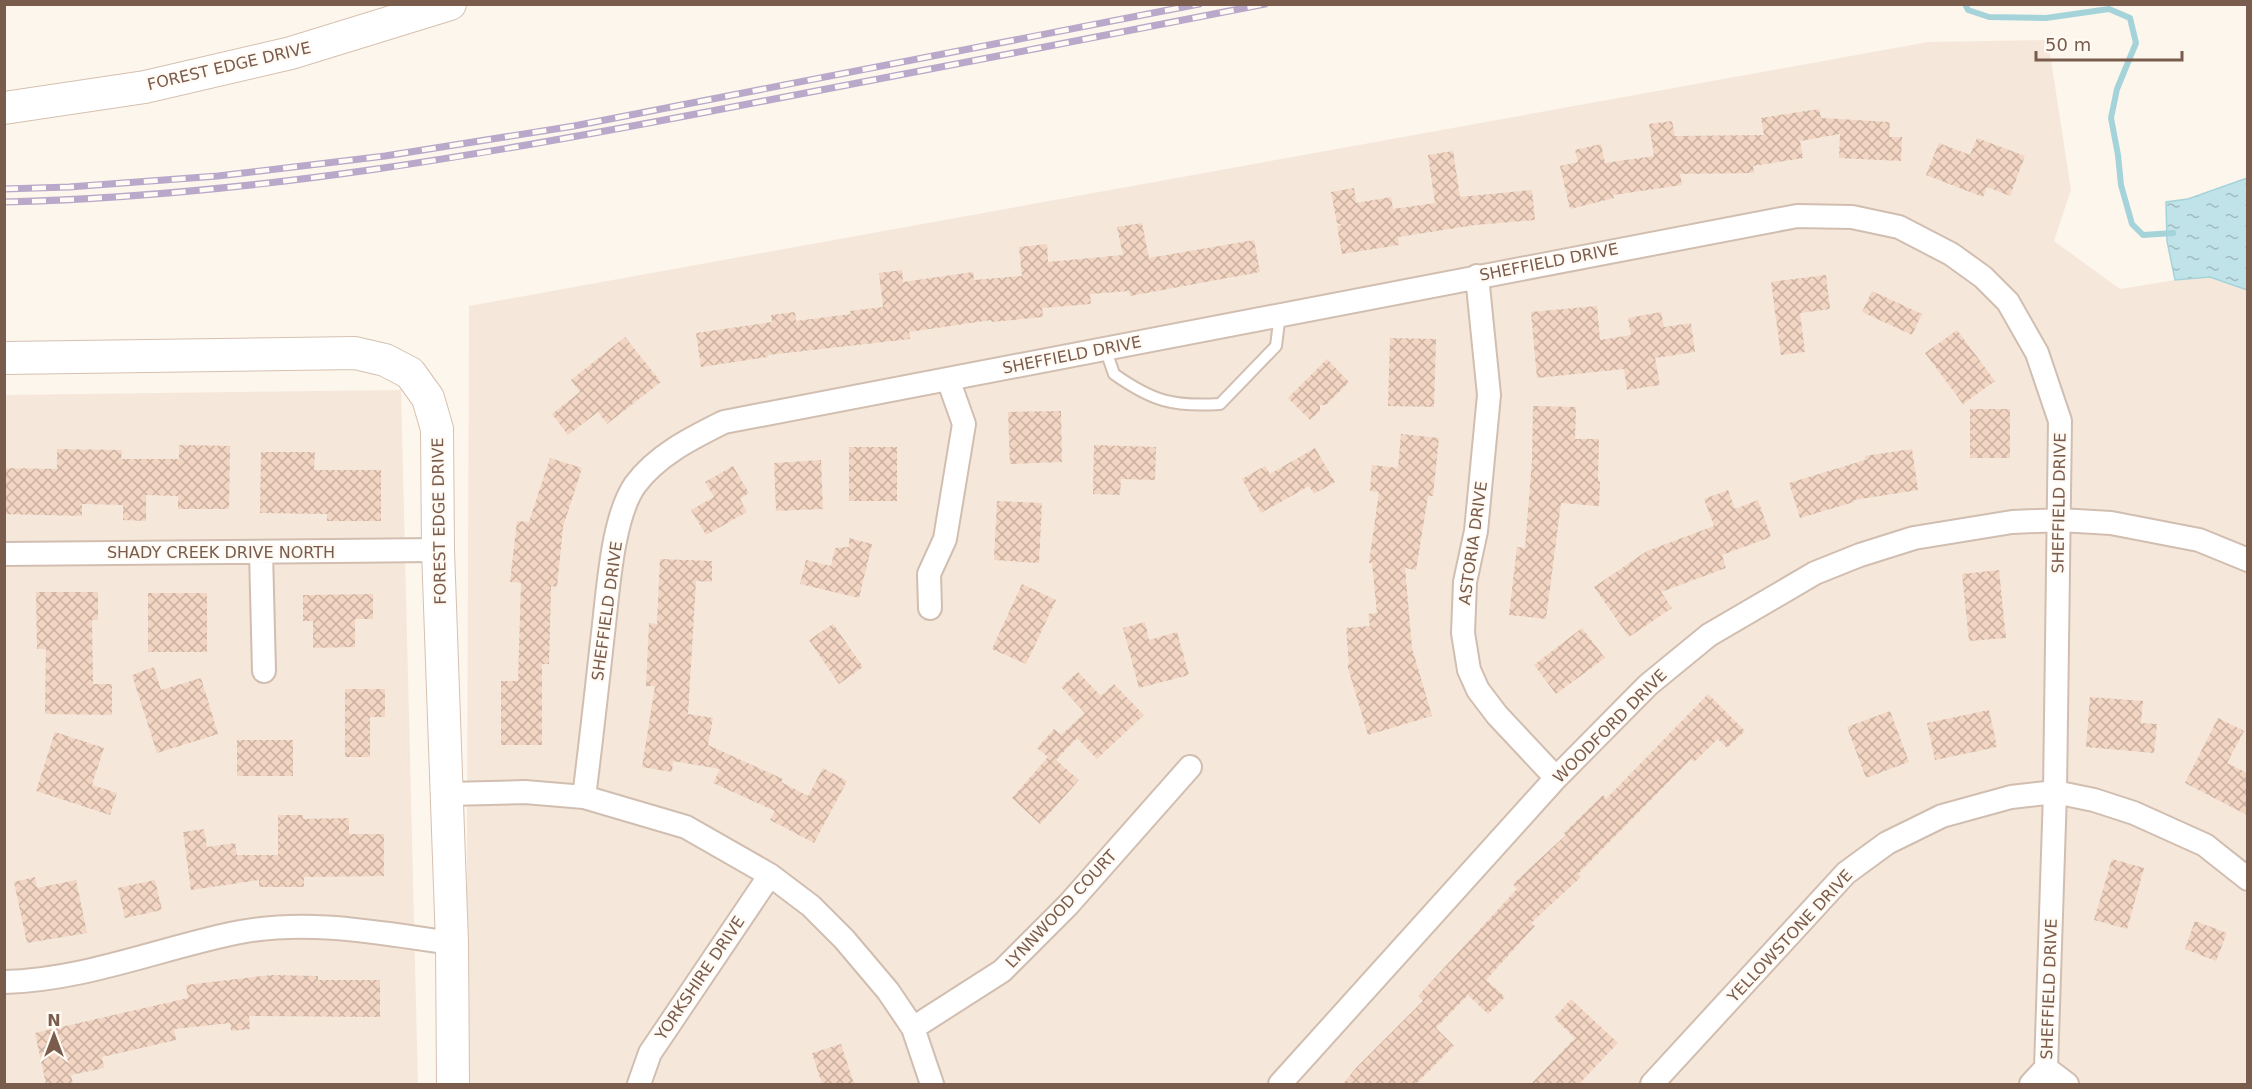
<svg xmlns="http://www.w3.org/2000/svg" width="2252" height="1089" viewBox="0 0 2252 1089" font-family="'DejaVu Sans',sans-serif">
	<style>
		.residential { fill: #f5e8da }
		.water { fill: url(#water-ripples); stroke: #a5d3da; stroke-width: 1.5 }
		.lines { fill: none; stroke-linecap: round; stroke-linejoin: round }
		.stream { stroke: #a5d3da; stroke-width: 6 }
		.building { fill: url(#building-cross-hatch) }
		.lane-casing { stroke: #d1beb0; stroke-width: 14 }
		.street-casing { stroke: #d1beb0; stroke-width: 26 }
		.secondary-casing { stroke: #d6c0b0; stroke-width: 34 }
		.lane { stroke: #fff; stroke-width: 10 }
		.street { stroke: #fff; stroke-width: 22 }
		.secondary { stroke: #fff; stroke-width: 32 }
		.rail-casing { stroke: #b9a8c9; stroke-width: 7 }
		.rail { stroke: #fffaf3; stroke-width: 4.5; stroke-dasharray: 14; stroke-linecap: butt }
		.labels { text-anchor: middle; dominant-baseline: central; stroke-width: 4.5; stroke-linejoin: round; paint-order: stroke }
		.street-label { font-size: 16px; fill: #7a5c4d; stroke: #fffaf3 }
	</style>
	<defs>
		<pattern id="water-ripples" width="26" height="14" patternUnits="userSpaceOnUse" patternTransform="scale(1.5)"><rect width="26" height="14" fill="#bfe3e8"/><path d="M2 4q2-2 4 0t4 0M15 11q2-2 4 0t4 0" fill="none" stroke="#a0bbbe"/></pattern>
		<pattern id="building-cross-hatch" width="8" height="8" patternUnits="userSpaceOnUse" patternTransform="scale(1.5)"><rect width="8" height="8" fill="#f3d5c3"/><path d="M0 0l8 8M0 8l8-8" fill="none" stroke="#cab0a1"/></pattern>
	</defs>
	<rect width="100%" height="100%" fill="#fdf6ec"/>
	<!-- residential -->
	<path class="residential" d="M2048,40l23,150 -17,51 66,48 55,-9 35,-3 37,13v794h-1781l3,-778 1459,-264z
		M401,390l17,694h-413l-1,-689z"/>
	<!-- water -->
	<path class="water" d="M2247,178v112l-37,-13 -35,3 -8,-39 -1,-39 22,-3z"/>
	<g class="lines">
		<!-- stream -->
		<path class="stream" d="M1965,4l3,6 21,7 57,1 63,-9 21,9 6,25 -19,46 -6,29 7,37 3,30 11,39 11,11 30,-2"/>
	</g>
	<!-- building -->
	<path class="building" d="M1819,109l2,9 69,4 -1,15h13l-1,24 -62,-3 1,-24 -40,7 3,17 -50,8 1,7 -74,1 2,11 -69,10 1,3 -44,11 -10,-43 18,-4 -3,-12 26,-6 4,19 49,-7 -5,-32 23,-3 3,15 89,-1 -3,-17z
		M1977,138l48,18 -15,40 -23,-9 -4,10 -57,-22 13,-32 31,12z
		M1453,151l7,46 72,-7 3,30 -60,5 -77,12 1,8 -57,9 -5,-28 6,-1 -6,-2 -6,-31 23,-4 2,15 35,-6 2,12 42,-6 -7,-48z
		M1142,223l7,35 105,-18 6,32 -130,24 -1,-5 -39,3 1,10 -49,4 1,9 -52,5v-2l-82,12 1,7 -142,16v2l-67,10 -5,-34 76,-11 -1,-7 24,-3 1,9 55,-7 -1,-3 33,-4 -4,-34 23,-3 1,12 70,-10 1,8 48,-4 -3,-29 28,-3 1,18 75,-7 -6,-28z
		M1826,275l4,34 -30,4 5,39 -24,3 -10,-73z
		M1872,291l50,23 -10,21 -50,-23z
		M1597,306l3,34 31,-5 -3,-17 33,-6 3,15 27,-4 4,29 -40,6 5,27 -33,5 -3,-21 -87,9 -6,-66z
		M1957,330l38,51 -32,23 -38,-51z
		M625,337l36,45 -54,42 -9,-12 -30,23 -16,-21 28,-22 -9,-12z
		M1390,338l46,1 -2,68 -46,-1z
		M1327,359l22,23 -23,23h-6v6l-10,9 -22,-22z
		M1533,406l43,1 -1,32h24l-1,42h2l-1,25 -38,-3 -15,116 -37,-4 8,-68 8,1 7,-88z
		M1970,409h40v49h-40z
		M1061,411l1,51 -52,2 -2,-52z
		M1401,434l38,4 -6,58h-5l-12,74 -11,-2 7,80 20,68 -64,19 -21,-70h2l-3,-37 24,-2 -2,-12 9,-1 -5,-50h-3l10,-71 -9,-1 2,-26 26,3z
		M179,445l51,1 -1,63h-51v-13l-32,-1v26l-23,-1v-15l-41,-1v12l-78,-2v-46l53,1v-20l65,1 -1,9h58z
		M1094,445l62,2 -1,33 -34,-1 -1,16 -27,-1z
		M849,447h48v54h-48z
		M1315,448l20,34 -21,12 -5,-8 -48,27 -19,-34 23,-13 5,8z
		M1912,449l6,41 -64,10v2l-54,16 -11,-35 76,-23v-4z
		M261,452h54l-1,18h67v51h-54v-7l-67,-1z
		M550,458l32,10 -19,59 -6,60 -6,-1 -2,78h-7v81h-41v-64h17l3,-98 -11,-1 7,-61 12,1z
		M821,460l2,49 -47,2 -2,-48z
		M733,466l16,27 -9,6 7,13 -41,23 -15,-25 23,-13 -9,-15z
		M1728,490l7,19 23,-9 13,37 -49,18 4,13 -65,24 11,16 -43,29 -35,-50 53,-36 67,-25 -10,-27z
		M997,501l45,2 -3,60 -45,-3z
		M849,538l23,6 -13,54 -59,-14 6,-24 25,6 4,-18 14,-1z
		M660,559l52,2v21l-16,-1 -8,133 25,4 -5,27 75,34 -2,3 27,14 15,-28 24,13 -33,62 -44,-23 5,-9 -62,-28 7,-14 -47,-8 -1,11 -30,-5 13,-81h-9l3,-63 8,1z
		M1999,570l7,68 -37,3 -7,-67z
		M1022,584l34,16 -30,64 -34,-15z
		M36,592h62v28h-6l1,64h19v31l-67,-1 1,-65h-9z
		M148,593h59v59h-59z
		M373,594v25h-18v28l-42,1v-27h-10v-26z
		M1145,622l4,18 28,-8 12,43 -50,13 -16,-60z
		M833,624l30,43 -24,17 -30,-44z
		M1582,628l23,30 -49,36 -22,-29z
		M154,667l7,23 40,-12 17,56 -61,19 -25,-78z
		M1078,672l23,24 13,-12 30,31 -47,44 -20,-21 -21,22 23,20 -39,44 -28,-26 36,-41 -11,-9 17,-19 7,6 24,-22 -24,-26z
		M345,689h40v28h-15v40h-25z
		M1708,694l37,37 -18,17 -9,-9 -24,23 -3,-3 -113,115 3,3 -50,46 4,3 -49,54 19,17 -17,17 -20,-19 -32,33 18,18 -38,38h-73l12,-15 68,-68 -5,-5 99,-107 -4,-5 53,-49 -2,-2 39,-38 3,4z
		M2090,697l53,4 -2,22 16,1 -3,29 -68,-6z
		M1989,710l8,37 -62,13 -8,-37z
		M1890,711l19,51 -43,16 -19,-51z
		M2218,718l26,13 -17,32 20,10v42l-62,-32z
		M55,732l49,16 -12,37 25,8 -7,22 -74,-24z
		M237,740h56v36h-56z
		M278,815h25v4l46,-1v16h35v42l-80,1v10h-45v-7l-68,10 -8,-58 21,-3 3,18 28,-4 2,12h41z
		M2112,859l32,9 -17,61 -33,-9z
		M35,877l2,11 39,-8 11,53 -60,10 -13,-61z
		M155,880l7,30 -37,8 -7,-30z
		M2195,921l32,12 -11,28 -31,-12z
		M272,975l46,1v4h62v37l-131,-1 1,13 -19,2 -1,-8 -56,6 2,11 -74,17 2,11 -33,7 2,9h-27l-11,-51 153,-35 -2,-13z
		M1571,999l47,44 -39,41h-48l44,-46 -21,-20z
		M841,1044l13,40h-32l-10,-31z"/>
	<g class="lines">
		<!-- lane casing -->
		<g class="lane-casing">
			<path id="lane" d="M1105,348l9,26c38,27 59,33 106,30l56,-58 4,-32"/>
		</g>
		<!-- street casing -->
		<g class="street-casing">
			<path id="street" d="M1477,276l12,119 -13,136 -11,51 -2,51 6,37 9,20 19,25 59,63
				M261,552l3,119
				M4,554l434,-4
				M930,608l-1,-34 16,-35 19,-115 -16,-45
				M448,794l77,-2 59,5 102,30 84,48 41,31 33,33 44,52 25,37 19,56
				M584,797c7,-55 13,-110 19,-164 5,-41 9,-115 32,-148 22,-30 57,-47 89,-63l1073,-206 55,1 47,10 52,27 32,23 25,25 29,51 23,68 -5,371 -9,276
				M4,982c80,-2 154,-33 231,-49 73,-15 144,0 217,10
				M913,1028l89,-57 66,-66 122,-138
				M639,1084l11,-31 120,-178
				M1280,1084l276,-306 92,-93 61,-50 106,-62 45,-18 54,-17 98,-16 48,-2 51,3 88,17 49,20
				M1652,1084l194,-211 41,-30 55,-27 69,-19 44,-5 39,8 40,13 71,32 43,34
				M2031,1084l15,-16 21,16"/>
		</g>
		<!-- secondary casing -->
		<g class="secondary-casing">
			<path id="secondary" d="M4,108l141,-21 146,-34 159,-49
				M4,358l351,-5 30,7 25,13 18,25 9,31 1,121 14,393 1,141"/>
		</g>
		<!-- lane -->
		<use href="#lane" class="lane"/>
		<!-- street -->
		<use href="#street" class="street"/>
		<!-- secondary -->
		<use href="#secondary" class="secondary"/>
		<!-- rail casing -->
		<g class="rail-casing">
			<path id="rail" d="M4,189l65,-2 149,-11 167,-20 189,-30 625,-122
				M4,202c253,-6 497,-50 744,-98 172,-33 345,-66 517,-100"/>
		</g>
		<!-- rail -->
		<use href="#rail" class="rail"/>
	</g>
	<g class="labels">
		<!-- street labels -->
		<g class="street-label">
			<text transform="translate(229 66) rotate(-13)">FOREST EDGE DRIVE</text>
			<text transform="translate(1549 262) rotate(-11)">SHEFFIELD DRIVE</text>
			<text transform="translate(1072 355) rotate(-11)">SHEFFIELD DRIVE</text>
			<text transform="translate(2059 503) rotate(-89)">SHEFFIELD DRIVE</text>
			<text transform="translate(439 521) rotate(-91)">FOREST EDGE DRIVE</text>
			<text transform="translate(1473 543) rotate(-82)">ASTORIA DRIVE</text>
			<text x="221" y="552">SHADY CREEK DRIVE NORTH</text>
			<text transform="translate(607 611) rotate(-82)">SHEFFIELD DRIVE</text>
			<text transform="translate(1610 726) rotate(-45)">WOODFORD DRIVE</text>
			<text transform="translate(1061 909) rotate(-47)">LYNNWOOD COURT</text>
			<text transform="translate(1790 936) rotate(-47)">YELLOWSTONE DRIVE</text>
			<text transform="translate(700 978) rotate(-56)">YORKSHIRE DRIVE</text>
			<text transform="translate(2049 989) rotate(-88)">SHEFFIELD DRIVE</text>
		</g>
	</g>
	<!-- border -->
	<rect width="2252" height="1089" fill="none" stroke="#7a5c4d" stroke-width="12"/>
	<!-- north arrow -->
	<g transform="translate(54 1035)" stroke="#fffaf3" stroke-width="4.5" paint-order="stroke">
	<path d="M0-4.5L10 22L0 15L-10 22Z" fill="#7a5c4d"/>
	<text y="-9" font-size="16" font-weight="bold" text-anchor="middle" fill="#7a5c4d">N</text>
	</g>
	<!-- scale -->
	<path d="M2036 51v9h146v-9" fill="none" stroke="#7a5c4d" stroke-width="3"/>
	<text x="2045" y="51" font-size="18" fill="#7a5c4d" stroke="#fffaf3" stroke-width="4.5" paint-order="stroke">50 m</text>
</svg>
